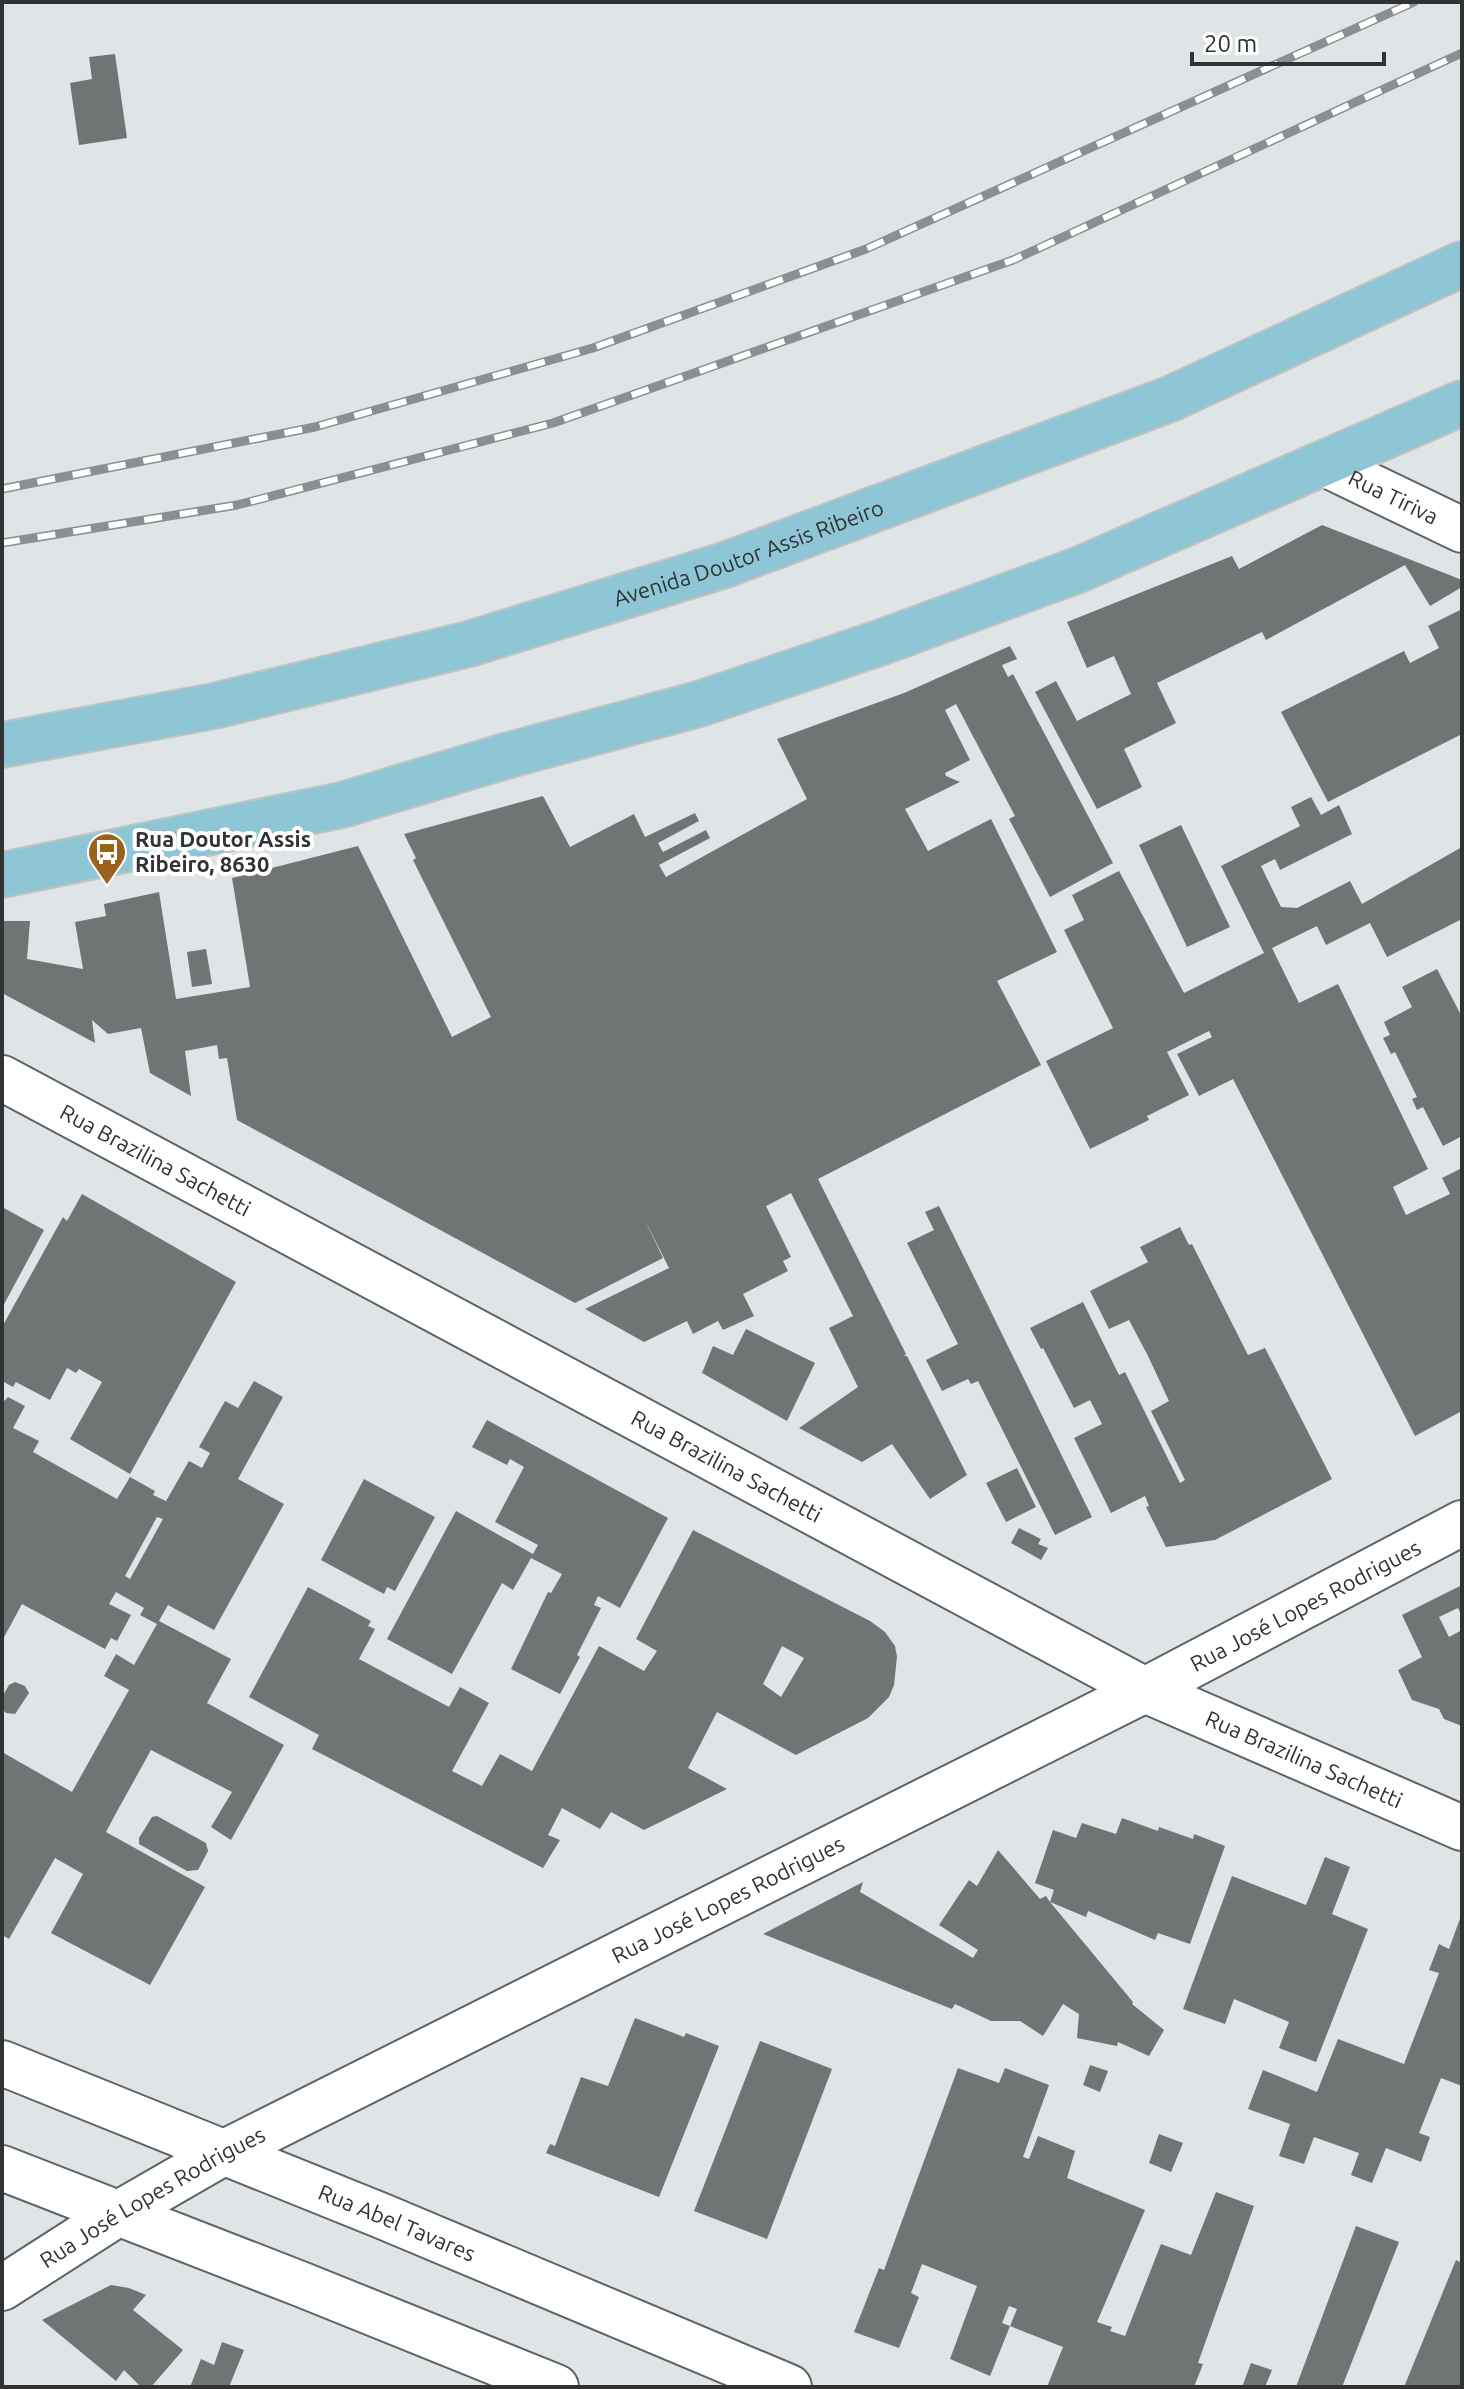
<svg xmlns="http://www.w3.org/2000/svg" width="1464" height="2389" viewBox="0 0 1464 2389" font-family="Ubuntu,sans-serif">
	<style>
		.building { fill: #6f7475; fill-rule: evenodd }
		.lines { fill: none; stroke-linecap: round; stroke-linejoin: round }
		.street-casing { stroke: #5e6365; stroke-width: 48 }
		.secondary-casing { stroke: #5e6365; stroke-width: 48 }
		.primary-casing { stroke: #c1c2c2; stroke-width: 48 }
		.street { stroke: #fff; stroke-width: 44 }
		.secondary { stroke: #fff; stroke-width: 44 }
		.primary { stroke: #8ec6d5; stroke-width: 44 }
		.rail-casing { stroke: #8b8f91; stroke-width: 9 }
		.rail { stroke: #fff; stroke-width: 6; stroke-dasharray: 18; stroke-linecap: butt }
		.labels { text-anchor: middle; stroke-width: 8; stroke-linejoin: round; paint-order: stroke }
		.street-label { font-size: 22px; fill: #303233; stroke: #fff }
		.poi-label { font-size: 22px; font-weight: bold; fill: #303233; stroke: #fff; text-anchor: start }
	</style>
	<rect width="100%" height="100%" fill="#dfe5e7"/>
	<path class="building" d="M 115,54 L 127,138 L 79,145 L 70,83 L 92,79 L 89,57 Z
		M 1322,525 L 1452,576 L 1462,580 L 1462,587 L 1430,606 L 1405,565 L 1266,640 L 1262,632 L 1157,683 L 1176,723 L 1124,749 L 1142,787 L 1097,809 L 1035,692 L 1056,681 L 1077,721 L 1131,694 L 1114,656 L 1087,668 L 1067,622 L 1232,556 L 1239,569 Z
		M 1462,609 L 1462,734 L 1328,802 L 1281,712 L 1404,651 L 1410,663 L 1439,648 L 1428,626 Z
		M 1010,646 L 1017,659 L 1002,665 L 1008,677 L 1013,674 L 1113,863 L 1050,897 L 1009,819 L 1015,816 L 956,704 L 945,710 L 970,760 L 945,773 L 946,776 L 960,782 L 905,809 L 928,851 L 991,819 L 1057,952 L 997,981 L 1041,1065 L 818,1179 L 906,1354 L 904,1356 L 907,1356 L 967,1475 L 930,1499 L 892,1444 L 862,1462 L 799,1428 L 858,1387 L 829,1328 L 853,1316 L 791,1193 L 766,1206 L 791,1257 L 783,1261 L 788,1271 L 743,1294 L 754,1316 L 723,1330 L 718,1321 L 693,1334 L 687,1321 L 644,1342 L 585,1309 L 669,1268 L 644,1218 L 663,1258 L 575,1303 L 237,1120 L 227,1058 L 219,1059 L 217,1045 L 185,1051 L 191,1096 L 150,1073 L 141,1028 L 108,1034 L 92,1020 L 95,1043 L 2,993 L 2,921 L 30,921 L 27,959 L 83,969 L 75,922 L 106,916 L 104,904 L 159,892 L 176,999 L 250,987 L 232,878 L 358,846 L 452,1037 L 491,1017 L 413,860 L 416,858 L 404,834 L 543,796 L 570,847 L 634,814 L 645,837 L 695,813 L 699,821 L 658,843 L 663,852 L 706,830 L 710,838 L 659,865 L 666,877 L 807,799 L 777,739 L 904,693 Z
		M 1311,797 L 1321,815 L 1339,805 L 1352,834 L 1280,870 L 1275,859 L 1261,866 L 1281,907 L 1297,908 L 1350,881 L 1362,904 L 1462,847 L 1462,919 L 1387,957 L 1370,923 L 1326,945 L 1317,926 L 1272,948 L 1299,1003 L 1338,984 L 1428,1169 L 1393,1187 L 1406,1215 L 1450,1194 L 1442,1178 L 1462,1168 L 1462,1411 L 1415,1436 L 1233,1079 L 1199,1096 L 1177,1054 L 1212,1037 L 1209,1031 L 1167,1052 L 1189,1095 L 1147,1116 L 1149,1120 L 1090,1149 L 1046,1061 L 1113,1028 L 1064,930 L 1084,920 L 1072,895 L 1119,871 L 1184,993 L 1264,953 L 1221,866 L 1300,826 L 1291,807 Z
		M 1181,825 L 1230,927 L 1187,947 L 1139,845 Z
		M 206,949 L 212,984 L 192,987 L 187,952 Z
		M 1437,969 L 1462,1017 L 1462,1136 L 1443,1146 L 1423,1107 L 1417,1110 L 1412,1099 L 1417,1097 L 1395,1052 L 1391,1054 L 1383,1038 L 1390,1035 L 1384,1022 L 1412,1007 L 1402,987 Z
		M 82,1194 L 236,1282 L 130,1474 L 70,1439 L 102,1382 L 79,1369 L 76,1373 L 67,1368 L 50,1400 L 16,1382 L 13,1387 L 2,1381 L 2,1327 L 63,1217 L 67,1221 Z
		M 939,1206 L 1092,1517 L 1055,1535 L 978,1381 L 971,1384 L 968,1379 L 942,1391 L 926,1360 L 958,1344 L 907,1243 L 934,1230 L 925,1212 Z
		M 2,1207 L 44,1230 L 2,1308 Z
		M 1180,1227 L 1189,1245 L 1192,1244 L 1248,1355 L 1265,1348 L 1332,1479 L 1215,1540 L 1166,1547 L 1146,1507 L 1149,1506 L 1145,1496 L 1111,1513 L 1074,1438 L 1102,1424 L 1090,1400 L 1074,1408 L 1043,1348 L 1041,1349 L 1030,1328 L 1083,1302 L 1119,1375 L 1125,1372 L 1180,1483 L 1185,1480 L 1151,1411 L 1169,1401 L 1148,1356 L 1129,1320 L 1109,1329 L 1090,1291 L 1148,1262 L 1140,1247 Z
		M 746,1329 L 815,1363 L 787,1421 L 702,1373 L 713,1346 L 733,1355 Z
		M 254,1381 L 283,1397 L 238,1479 L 284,1504 L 214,1630 L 168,1605 L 159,1621 L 231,1659 L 207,1703 L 284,1745 L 231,1840 L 211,1827 L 232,1792 L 151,1750 L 115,1815 L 106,1832 L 205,1887 L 150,1985 L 51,1933 L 83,1874 L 55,1858 L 9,1939 L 2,1935 L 2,1752 L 72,1792 L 129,1690 L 104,1676 L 116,1654 L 134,1665 L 157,1624 L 140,1615 L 144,1608 L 116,1592 L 109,1604 L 131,1615 L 117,1641 L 111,1638 L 105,1649 L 22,1604 L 2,1641 L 2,1403 L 8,1397 L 25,1406 L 13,1428 L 39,1441 L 33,1452 L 117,1499 L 130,1477 L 155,1491 L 153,1495 L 166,1501 L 189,1461 L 202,1468 L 210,1453 L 199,1447 L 225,1401 L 238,1408 ZM 157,1517 L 163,1519 L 130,1579 L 125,1576 Z
		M 487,1420 L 668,1518 L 620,1608 L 598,1596 L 594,1605 L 601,1608 L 577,1655 L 580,1657 L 560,1694 L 511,1669 L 548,1592 L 551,1593 L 562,1574 L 531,1558 L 513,1590 L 502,1583 L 452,1674 L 387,1639 L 456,1511 L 533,1554 L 538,1545 L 495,1522 L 524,1467 L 510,1459 L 507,1465 L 472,1447 Z
		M 1017,1468 L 1036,1507 L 1006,1522 L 986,1483 Z
		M 364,1479 L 435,1517 L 395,1591 L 387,1587 L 384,1594 L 321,1560 Z
		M 1019,1528 L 1041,1539 L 1038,1544 L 1048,1548 L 1041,1560 L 1011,1543 Z
		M 693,1530 L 870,1621 L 885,1632 L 895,1646 L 897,1657 L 894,1685 L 889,1697 L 868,1718 L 796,1755 L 717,1712 L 688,1768 L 727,1789 L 644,1830 L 611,1812 L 600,1829 L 562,1808 L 548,1835 L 560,1840 L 543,1868 L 312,1749 L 319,1735 L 249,1697 L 308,1587 L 371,1621 L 368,1626 L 375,1629 L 359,1659 L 449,1707 L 460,1687 L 489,1703 L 452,1771 L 482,1786 L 500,1754 L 532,1771 L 599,1646 L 644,1671 L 657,1651 L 636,1639 ZM 782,1646 L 804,1658 L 781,1697 L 763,1684 Z
		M 1462,1585 L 1462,1616 L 1458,1608 L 1439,1617 L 1449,1637 L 1462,1630 L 1462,1726 L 1444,1719 L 1439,1709 L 1412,1700 L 1398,1670 L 1422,1657 L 1402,1615 Z
		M 15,1682 L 25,1686 L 29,1693 L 15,1714 L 6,1713 L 2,1709 L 2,1697 L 9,1685 Z
		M 157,1816 L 206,1843 L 208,1851 L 198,1870 L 187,1871 L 139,1844 L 139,1838 L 152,1817 Z
		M 1122,1818 L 1158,1831 L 1159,1827 L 1193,1839 L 1194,1834 L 1225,1846 L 1190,1944 L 1158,1933 L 1155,1940 L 1088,1911 L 1086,1917 L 1050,1902 L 1133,2002 L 1132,2004 L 1164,2030 L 1149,2056 L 1118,2042 L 1117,2046 L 1077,2038 L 1079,2014 L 1063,2004 L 1043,2036 L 1020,2021 L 991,2021 L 955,2004 L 952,2009 L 763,1934 L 863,1882 L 860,1892 L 973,1958 L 978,1950 L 939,1925 L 969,1880 L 977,1886 L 998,1850 L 1040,1899 L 1046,1896 L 1050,1902 L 1054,1890 L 1035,1883 L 1053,1830 L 1076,1838 L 1082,1823 L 1116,1834 Z
		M 1325,1857 L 1350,1867 L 1332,1914 L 1368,1929 L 1316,2062 L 1279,2048 L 1289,2022 L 1234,1999 L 1225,2024 L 1183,2009 L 1232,1876 L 1306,1905 Z
		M 1462,1913 L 1462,2086 L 1441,2078 L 1419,2133 L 1430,2137 L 1421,2162 L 1386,2148 L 1372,2183 L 1351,2175 L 1359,2153 L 1314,2137 L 1304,2164 L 1279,2156 L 1290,2124 L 1248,2109 L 1263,2070 L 1317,2092 L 1338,2039 L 1404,2064 L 1439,1973 L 1429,1970 L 1439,1944 L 1449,1949 Z
		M 635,2018 L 684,2037 L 686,2033 L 719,2046 L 659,2197 L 546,2153 L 550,2144 L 555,2146 L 581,2077 L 608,2086 Z
		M 760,2041 L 832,2069 L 767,2239 L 694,2211 Z
		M 1090,2065 L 1108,2071 L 1100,2092 L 1083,2085 Z
		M 958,2068 L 999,2083 L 1005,2068 L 1049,2085 L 1023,2157 L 1029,2159 L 1038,2136 L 1075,2151 L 1067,2178 L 1145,2210 L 1097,2322 L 1112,2327 L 1110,2331 L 1125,2336 L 1161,2244 L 1191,2255 L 1216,2192 L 1254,2206 L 1198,2363 L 1203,2364 L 1194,2387 L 1047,2387 L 1063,2347 L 1010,2326 L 990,2376 L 950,2359 L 977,2286 L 922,2264 L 911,2293 L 919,2297 L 899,2348 L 854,2332 L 879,2268 L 884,2270 ZM 1009,2306 L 1017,2309 L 1010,2326 L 1002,2323 Z
		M 1159,2134 L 1183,2143 L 1171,2172 L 1149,2163 Z
		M 1356,2226 L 1399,2242 L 1342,2387 L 1296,2387 Z
		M 1456,2260 L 1462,2263 L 1462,2387 L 1404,2387 Z
		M 111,2285 L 129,2288 L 146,2295 L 133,2310 L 183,2350 L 151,2387 L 141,2387 L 124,2370 L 116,2381 L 42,2320 Z
		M 222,2342 L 244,2350 L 229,2387 L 190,2387 L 201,2359 L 214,2365 Z
		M 1251,2363 L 1272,2370 L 1265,2387 L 1242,2387 Z"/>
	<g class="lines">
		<g class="street-casing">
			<g id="street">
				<path id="s1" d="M 1325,464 L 1462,530"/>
				<path id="s2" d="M 2,1078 L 1145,1690 L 1462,1828"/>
				<path id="s3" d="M 2,2288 L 119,2213 L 225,2152 L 1145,1690 L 1462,1523"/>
			</g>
		</g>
		<g class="secondary-casing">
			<g id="secondary">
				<path id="s4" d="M 2,2063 L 382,2216 L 789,2387"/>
				<path d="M 2,2168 L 303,2285 L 556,2387"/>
			</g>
		</g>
		<g class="primary-casing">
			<g id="primary">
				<path id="s5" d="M 2,745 L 214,706 L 469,644 L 725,565 L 1170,399 L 1462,264"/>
				<path d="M 2,875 L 342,805 L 509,755 L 699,704 L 882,642 L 1078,570 L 1462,403"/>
			</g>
		</g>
		<use href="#street" class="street"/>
		<use href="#secondary" class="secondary"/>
		<use href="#primary" class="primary"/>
		<g class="rail-casing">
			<path id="rail" d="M 2,489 L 315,427 L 593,348 L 866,249 L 1414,2
				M 2,543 L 237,505 L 553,423 L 1013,260 L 1462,53"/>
		</g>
		<use href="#rail" class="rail"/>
	</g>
	<defs>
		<g id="bus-pin" transform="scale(2)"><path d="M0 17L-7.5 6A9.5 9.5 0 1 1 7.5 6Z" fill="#99631b" stroke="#fff"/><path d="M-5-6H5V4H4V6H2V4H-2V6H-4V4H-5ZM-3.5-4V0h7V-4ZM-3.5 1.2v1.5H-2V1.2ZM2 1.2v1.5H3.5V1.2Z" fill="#fff"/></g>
	</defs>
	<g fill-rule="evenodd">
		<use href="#bus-pin" x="107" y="852"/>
	</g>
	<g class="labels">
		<g class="street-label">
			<text dy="8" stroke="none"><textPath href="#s1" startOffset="76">Rua Tiriva</textPath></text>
			<text dy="8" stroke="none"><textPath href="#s5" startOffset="772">Avenida Doutor Assis Ribeiro</textPath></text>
			<text dy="8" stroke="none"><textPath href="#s2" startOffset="174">Rua Brazilina Sachetti</textPath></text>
			<text dy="8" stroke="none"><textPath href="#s2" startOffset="822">Rua Brazilina Sachetti</textPath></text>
			<text dy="8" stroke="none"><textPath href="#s3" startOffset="1472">Rua José Lopes Rodrigues</textPath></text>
			<text dy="8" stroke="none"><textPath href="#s2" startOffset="1470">Rua Brazilina Sachetti</textPath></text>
			<text dy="8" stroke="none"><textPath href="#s3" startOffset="824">Rua José Lopes Rodrigues</textPath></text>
			<text dy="8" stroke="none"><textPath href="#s3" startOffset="176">Rua José Lopes Rodrigues</textPath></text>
			<text dy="8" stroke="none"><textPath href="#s4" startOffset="426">Rua Abel Tavares</textPath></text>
		</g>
		<g class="poi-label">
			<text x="135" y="847">Rua Doutor Assis<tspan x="135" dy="25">Ribeiro, 8630</tspan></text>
		</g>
	</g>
	<rect width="1464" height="2389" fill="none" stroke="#303233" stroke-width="8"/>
	<path d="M1192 52v12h192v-12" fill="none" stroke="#303233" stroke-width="4"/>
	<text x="1204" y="52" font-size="24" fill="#303233" stroke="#ffffff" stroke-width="6" paint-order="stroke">20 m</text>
</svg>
